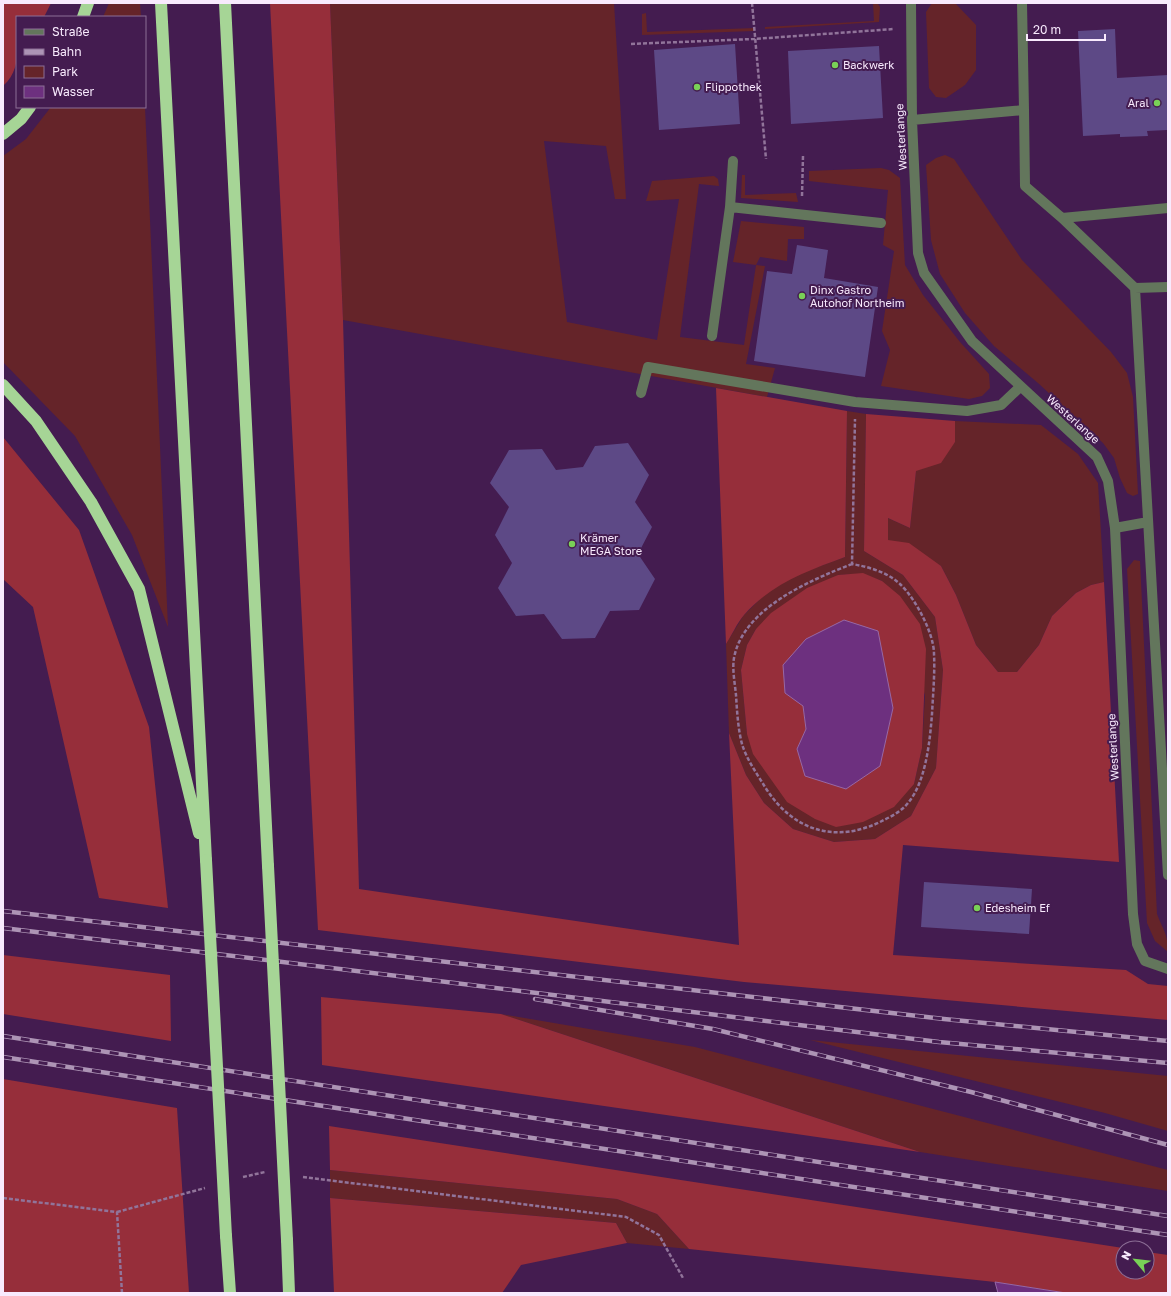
<svg xmlns="http://www.w3.org/2000/svg" width="1171" height="1296" viewBox="0 0 1171 1296" font-family="'Golos Text',sans-serif">
	<style>
		.green { fill: #652429; fill-rule: evenodd }
		.forest { fill: #962e3a; fill-rule: evenodd }
		.water { fill: #6d307f; stroke: #9768a5 }
		.building { fill: #5d4986 }
		.lines { fill: none; stroke-linecap: round; stroke-linejoin: round }
		.path { stroke: #91749a; stroke-width: 2.5; stroke-dasharray: 4 2; stroke-linecap: butt }
		.minor { stroke: #63765c; stroke-width: 10 }
		.highway { stroke: #a6d596; stroke-width: 12 }
		.rail-casing { stroke: #ad94b5; stroke-width: 4.5 }
		.rail { stroke: #441c50; stroke-width: 3; stroke-dasharray: 9; stroke-linecap: butt }
		.highway-bridge { stroke: #a6d596; stroke-width: 12 }
		.poi-dot { fill: #79d157; stroke: #441c50; stroke-width: 1.5 }
		.labels { text-anchor: middle; stroke-width: 4; stroke-linejoin: round; paint-order: stroke }
		.poi-label { font-size: 11px; fill: #f8eafd; stroke: #441c50; text-anchor: start }
		.street-label { font-size: 11px; fill: #f8eafd; stroke: #441c50 }
	</style>
	<rect width="100%" height="100%" fill="#441c50"/>
	<path class="green" d="M 109,3 L 140,3 L 141,17 L 103,17 Z
		M 330,3 L 614,3 L 626,199 L 615,199 L 606,146 L 544,141 L 567,322 L 657,340 L 679,199 L 646,201 L 652,181 L 714,176 L 718,179 L 719,186 L 699,184 L 680,337 L 744,345 L 756,265 L 733,262 L 741,221 L 804,227 L 804,239 L 788,239 L 787,261 L 760,257 L 756,265 L 765,266 L 746,364 L 775,368 L 767,397 L 343,320 Z
		M 873,3 L 878,4 L 880,7 L 879,22 L 765,29 L 765,27 L 874,21 Z
		M 932,3 L 955,3 L 976,25 L 976,70 L 965,85 L 946,98 L 936,97 L 929,88 L 926,12 Z
		M 646,13 L 647,32 L 755,28 L 754,31 L 642,35 L 642,14 Z
		M 51,107 L 145,107 L 168,627 L 132,535 L 75,436 L 3,362 L 3,156 L 26,139 Z
		M 945,155 L 954,159 L 1022,260 L 1111,352 L 1127,373 L 1133,397 L 1138,494 L 1133,496 L 1127,493 L 1120,478 L 1114,458 L 1103,443 L 1038,383 L 994,346 L 965,313 L 940,274 L 931,240 L 926,165 L 936,158 Z
		M 881,168 L 889,170 L 900,178 L 905,265 L 923,295 L 960,342 L 989,374 L 990,388 L 982,396 L 969,399 L 881,386 L 890,350 L 882,331 L 894,251 L 883,245 L 888,190 L 809,181 L 809,171 Z
		M 742,175 L 745,175 L 745,195 L 796,193 L 798,202 L 741,198 Z
		M 847,411 L 866,414 L 864,551 L 903,575 L 935,617 L 943,670 L 936,768 L 911,816 L 875,839 L 834,842 L 793,829 L 764,803 L 746,775 L 729,733 L 726,644 L 743,616 L 769,590 L 798,574 L 845,557 ZM 863,574 L 882,581 L 925,695 L 922,748 L 914,784 L 747,734 L 741,670 L 747,645 L 756,629 L 838,575 Z
		M 955,421 L 1041,425 L 1078,454 L 1098,483 L 1104,582 L 1091,585 L 1076,593 L 1052,616 L 1039,645 L 1017,672 L 998,672 L 976,645 L 956,595 L 941,566 L 888,541 L 888,518 L 910,528 L 916,470 L 955,442 Z
		M 1134,560 L 1140,561 L 1157,914 C 1163,930 1168,934 1168,952 L 1155,941 L 1147,923 L 1127,569 Z
		M 501,1014 L 695,1047 L 1168,1170 L 1168,1191 L 920,1152 Z
		M 810,1040 L 1168,1076 L 1168,1131 L 1105,1113 Z
		M 330,1170 L 617,1199 L 657,1214 L 689,1249 L 627,1243 L 616,1223 L 330,1198 Z"/>
	<path class="forest" d="M 3,3 L 51,3 L 44,17 L 17,17 C 17,40 23,69 3,86 Z
		M 270,3 L 330,3 L 343,320 L 359,889 L 739,945 L 729,733 L 746,775 L 764,803 L 793,829 L 834,842 L 875,839 L 911,816 L 936,768 L 943,670 L 935,617 L 903,575 L 864,551 L 866,414 L 955,421 L 955,442 L 941,463 L 916,471 L 910,528 L 888,518 L 888,540 L 909,543 L 941,566 L 956,595 L 976,645 L 998,672 L 1017,672 L 1039,645 L 1052,616 L 1076,593 L 1091,585 L 1104,582 L 1119,862 L 903,845 L 893,955 L 1126,970 L 1148,984 L 1168,986 L 1168,1020 L 744,982 L 318,930 Z
		M 716,388 L 847,411 L 845,557 C 807,571 771,584 744,615 C 737,623 732,635 726,644 Z
		M 3,437 L 79,530 L 149,727 L 168,908 L 99,898 L 33,607 L 3,579 Z
		M 863,573 L 882,581 L 900,596 L 920,624 L 926,649 L 922,748 L 914,784 L 894,807 L 863,822 L 836,827 L 815,819 L 787,802 L 753,754 L 747,734 L 741,670 L 747,645 L 756,629 L 771,613 L 807,588 L 838,575 ZM 803,706 L 846,789 L 797,749 L 806,729 Z
		M 3,955 L 170,975 L 171,1041 L 3,1014 Z
		M 321,997 L 501,1014 L 920,1152 L 322,1065 Z
		M 3,1079 L 177,1108 L 189,1293 L 3,1293 Z
		M 329,1126 L 1123,1248 L 1123,1272 L 1147,1272 L 1147,1252 L 1168,1255 L 1168,1293 L 1066,1293 L 995,1282 L 689,1249 L 657,1214 L 617,1199 L 330,1170 Z
		M 330,1198 L 616,1223 L 627,1243 L 521,1265 L 502,1293 L 334,1293 Z"/>
	<path class="water" d="M 844,620 L 878,631 L 893,708 L 880,766 L 846,789 L 805,776 L 797,749 L 806,729 L 803,706 L 785,693 L 783,665 L 806,639 Z
		M 995,1282 L 1066,1293 L 998,1293 Z"/>
	<path class="building" d="M 1115,29 L 1117,78 L 1168,75 L 1168,133 L 1167,130 L 1147,131 L 1148,136 L 1120,137 L 1120,134 L 1083,136 L 1078,31 Z
		M 735,44 L 740,124 L 659,130 L 654,50 Z
		M 879,46 L 883,118 L 791,124 L 788,51 Z
		M 797,245 L 828,250 L 824,278 L 878,287 L 865,377 L 754,361 L 767,271 L 792,274 Z
		M 628,443 L 649,475 L 635,502 L 652,527 L 638,554 L 655,579 L 639,610 L 610,611 L 595,638 L 562,639 L 544,614 L 516,616 L 498,588 L 512,563 L 495,535 L 509,507 L 490,483 L 509,450 L 542,449 L 556,470 L 583,467 L 595,446 Z
		M 924,882 L 1032,889 L 1029,934 L 921,927 Z"/>
	<g class="lines">
		<path class="path" d="M 752,3 L 766,159
			M 631,44 L 754,39 L 894,29
			M 802,196 L 803,156
			M 852,564 C 811,580 743,608 734,658 C 732,669 735,684 736,695 C 737,711 738,729 742,744 C 746,758 757,774 765,787 C 792,830 834,844 880,822 C 890,817 901,812 908,803 C 926,782 930,740 932,714 C 933,694 935,673 934,654 C 934,633 915,598 900,584 C 887,572 869,567 852,564 L 855,419
			M 243,1177 L 265,1172
			M 303,1177 L 626,1217 L 659,1235 L 683,1278
			M 3,1198 L 117,1212 L 122,1293
			M 117,1212 L 205,1188"/>
		<path class="minor" d="M 911,3 L 912,120 L 918,253 L 924,273 L 972,341 L 1097,457 L 1108,481 L 1115,528 L 1133,914 L 1137,944 L 1145,961 L 1168,969
			M 1024,110 L 1025,186 L 1062,218 L 1135,288 L 1168,287
			M 912,120 L 1024,110 L 1022,3
			M 730,207 L 881,223
			M 1062,218 L 1168,208
			M 1135,288 L 1168,875
			M 712,336 L 730,207 L 733,161
			M 641,393 L 648,367 L 855,402 L 967,411 L 1001,405 L 1020,387
			M 1115,528 L 1148,522"/>
		<path class="highway" d="M 161,3 L 206,860
			M 225,3 L 268,866
			M 83,17 L 88,3
			M 3,134 L 21,119 L 30,107
			M 3,385 L 36,421 L 91,502 L 139,589 L 199,833
			M 226,1236 L 230,1293
			M 287,1240 L 289,1293"/>
		<g class="rail-casing">
			<path id="rail" d="M 3,911 L 944,1019 L 1168,1041
				M 3,928 L 939,1042 L 1168,1063
				M 535,999 L 713,1029 L 971,1092 L 1168,1145
				M 3,1036 L 1168,1216
				M 3,1057 L 1168,1235"/>
		</g>
		<use href="#rail" class="rail"/>
		<path class="highway-bridge" d="M 206,860 L 226,1236
			M 268,866 L 287,1240"/>
	</g>
	<g class="poi-dot">
		<circle cx="835" cy="65" r="4"/>
		<circle cx="697" cy="87" r="4"/>
		<circle cx="1157" cy="103" r="4"/>
		<circle cx="802" cy="296" r="4"/>
		<circle cx="572" cy="544" r="4"/>
		<circle cx="977" cy="908" r="4"/>
	</g>
	<g class="labels">
		<g class="poi-label">
			<text x="843" y="69">Backwerk</text>
			<text x="705" y="91">Flippothek</text>
			<text x="1149" y="107" text-anchor="end">Aral</text>
			<text x="810" y="294">Dinx Gastro<tspan x="810" dy="13">Autohof Northeim</tspan></text>
			<text x="580" y="542">Krämer<tspan x="580" dy="13">MEGA Store</tspan></text>
			<text x="985" y="912">Edesheim Ef</text>
		</g>
		<g class="street-label">
			<text transform="translate(901 137) rotate(-93)" y="4">Westerlange</text>
			<text transform="translate(1073 419) rotate(42)" y="4">Westerlange</text>
			<text transform="translate(1113 747) rotate(-93)" y="4">Westerlange</text>
		</g>
	</g>
	<rect width="1171" height="1296" fill="none" stroke="#f8eafd" stroke-width="8"/>
	<rect x="16" y="16" width="130" height="92" fill="#441c50" stroke="#8c6e95"/>
	<rect x="24" y="29" width="20" height="6" fill="#63765c" stroke="#8c6e95"/>
	<text x="52" y="36" font-size="12" fill="#f8eafd">Straße</text>
	<rect x="24" y="49" width="20" height="6" fill="#ad94b5" stroke="#8c6e95"/>
	<text x="52" y="56" font-size="12" fill="#f8eafd">Bahn</text>
	<rect x="24" y="66" width="20" height="12" fill="#652429" stroke="#8c6e95"/>
	<text x="52" y="76" font-size="12" fill="#f8eafd">Park</text>
	<rect x="24" y="86" width="20" height="12" fill="#6d307f" stroke="#8c6e95"/>
	<text x="52" y="96" font-size="12" fill="#f8eafd">Wasser</text>
	<g transform="translate(1135 1260) rotate(298)"><circle r="19" fill="#441c50" stroke="#8c6e95"/>
	<path d="M0-3L7 15L0 10L-7 15Z" fill="#79d157"/>
	<text y="-6" font-size="11" font-weight="bold" text-anchor="middle" fill="#f8eafd">N</text>
	</g>
	<path d="M1027 34v6h78v-6" fill="none" stroke="#f8eafd" stroke-width="2"/>
	<text x="1033" y="34" font-size="12" fill="#f8eafd" stroke="#441c50" stroke-width="3" paint-order="stroke">20 m</text>
</svg>
